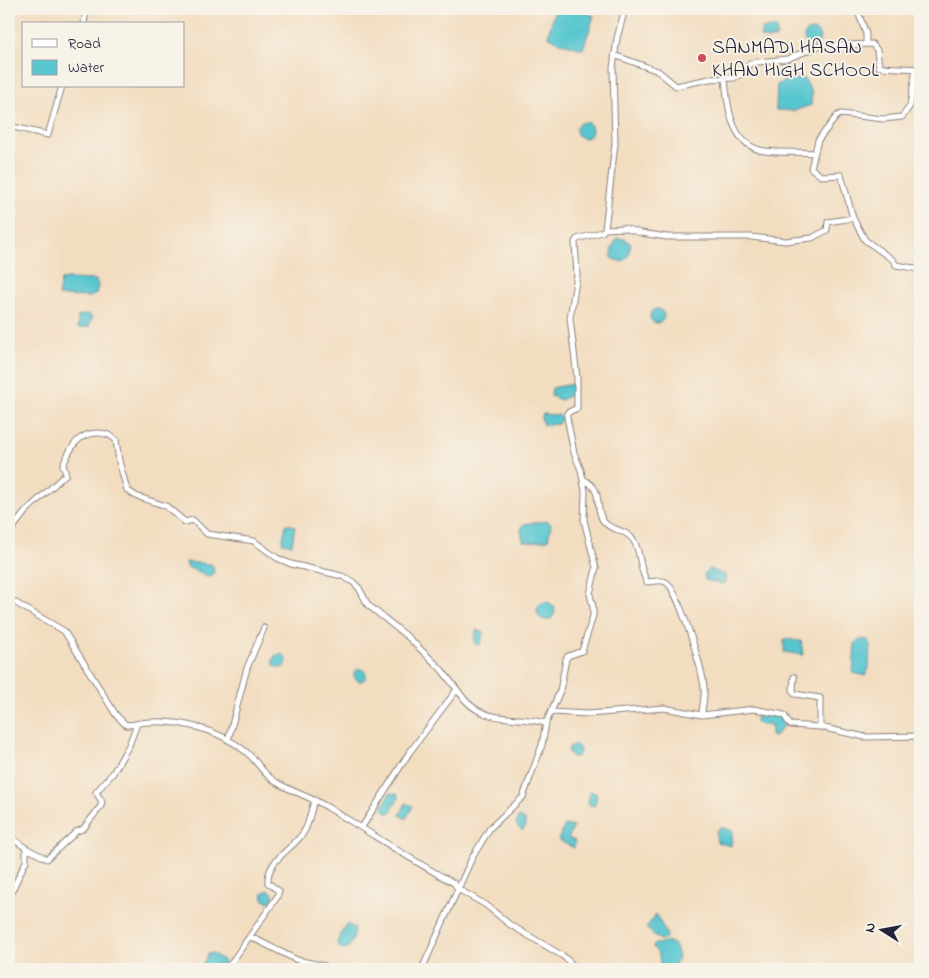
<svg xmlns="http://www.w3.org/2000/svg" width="929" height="978" viewBox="0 0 929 978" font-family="'Indie Flower',sans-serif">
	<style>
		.water { fill: #59c6d0; stroke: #3e7486 }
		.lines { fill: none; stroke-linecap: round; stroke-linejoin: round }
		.minor-casing { stroke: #8a807e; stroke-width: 7 }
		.minor { stroke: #fff; stroke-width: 5 }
		.poi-dot { fill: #d1495b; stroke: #f7f3e8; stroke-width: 2 }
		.labels { text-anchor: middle; stroke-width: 4; stroke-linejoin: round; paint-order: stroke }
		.poi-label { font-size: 20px; fill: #22223b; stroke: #f7f3e8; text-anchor: start }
	</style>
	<rect width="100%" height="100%" fill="#f7f3e8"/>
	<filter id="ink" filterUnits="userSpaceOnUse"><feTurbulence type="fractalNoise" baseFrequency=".02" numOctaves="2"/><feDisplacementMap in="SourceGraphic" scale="10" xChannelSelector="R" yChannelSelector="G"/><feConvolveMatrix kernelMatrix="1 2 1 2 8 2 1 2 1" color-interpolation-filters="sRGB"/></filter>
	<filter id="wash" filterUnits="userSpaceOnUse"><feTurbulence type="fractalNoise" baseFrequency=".0096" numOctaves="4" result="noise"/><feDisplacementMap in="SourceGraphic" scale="20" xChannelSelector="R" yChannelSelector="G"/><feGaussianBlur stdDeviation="1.12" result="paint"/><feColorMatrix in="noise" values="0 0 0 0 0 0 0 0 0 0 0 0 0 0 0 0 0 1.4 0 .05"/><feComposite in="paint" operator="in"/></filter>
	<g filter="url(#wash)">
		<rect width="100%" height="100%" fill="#f2ddc0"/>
		<path class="water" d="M 555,9 L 579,9 L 594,16 L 583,49 L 559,42 L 548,36 Z
			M 774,28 L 777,30 L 776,38 L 767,39 L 760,37 L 762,29 Z
			M804 38a8 8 0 1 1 16 0a8 8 0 1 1-16 0Z
			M 804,78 L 812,93 L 811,105 L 794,111 L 776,110 L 777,85 L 784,81 Z
			M576 130a8 8 0 1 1 16 0a8 8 0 1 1-16 0Z
			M 617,238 L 625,239 L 631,244 L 628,257 L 623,262 L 612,259 L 612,248 Z
			M 68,279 L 96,280 L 98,285 L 96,294 L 90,297 L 58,296 L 61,280 Z
			M650 316a7 7 0 1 1 14 0a7 7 0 1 1-14 0Z
			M 89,314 L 92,317 L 89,327 L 78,328 L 78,316 Z
			M 573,384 L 574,393 L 561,400 L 551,396 L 552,388 Z
			M 543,414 L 559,415 L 562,418 L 558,424 L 543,425 L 541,418 Z
			M 548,521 L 551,524 L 548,540 L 532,542 L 523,541 L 521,529 L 524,524 Z
			M 286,524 L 295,526 L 292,545 L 282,543 Z
			M 186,562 L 211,564 L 214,567 L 213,574 L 207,577 L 202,573 L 187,567 Z
			M 710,569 L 725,575 L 725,581 L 723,584 L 705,580 L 704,574 Z
			M537 611a9 9 0 1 1 18 0a9 9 0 1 1-18 0Z
			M 476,630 L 484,632 L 480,645 L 474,643 Z
			M 784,639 L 801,641 L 803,655 L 784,652 Z
			M 860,639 L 868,640 L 870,643 L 869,667 L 866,676 L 853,673 L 855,643 Z
			M273 661a7 7 0 1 1 14 0a7 7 0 1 1-14 0Z
			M354 675a6 6 0 1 1 12 0a6 6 0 1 1-12 0Z
			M 759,714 L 777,716 L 784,720 L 784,725 L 775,737 L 771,736 L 771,725 L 761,725 L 755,722 Z
			M568 751a6 6 0 1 1 12 0a6 6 0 1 1-12 0Z
			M 590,791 L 597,794 L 595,805 L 592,806 L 588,804 Z
			M 390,793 L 397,794 L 399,798 L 390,813 L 387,813 L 382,808 Z
			M 406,803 L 413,806 L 406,819 L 400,815 Z
			M 518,817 L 525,820 L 525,828 L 522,831 L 516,825 Z
			M 565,825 L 574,827 L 568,838 L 575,841 L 574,848 L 558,840 Z
			M 720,827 L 733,831 L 731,846 L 717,842 L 716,832 Z
			M262.5 896a5.5 5.5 0 1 1 11 0a5.5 5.5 0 1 1-11 0Z
			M 656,914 L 667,935 L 665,939 L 660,940 L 646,928 Z
			M 346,924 L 355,928 C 355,935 352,946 345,950 L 339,947 L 337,942 Z
			M 666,941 C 681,945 680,958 673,969 L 661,969 L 659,955 L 653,947 L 654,944 L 664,943 Z
			M 212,953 L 223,960 L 224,969 L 200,969 L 208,954 Z"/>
	</g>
	<g filter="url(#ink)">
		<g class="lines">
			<g class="minor-casing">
				<path id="minor" d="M 857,9 L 866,34 L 866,43
					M 84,24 L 86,9
					M 614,55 L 658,71 L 676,86 L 709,79 L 734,78 L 745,72 L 750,63 L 787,59 L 819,46 L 872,44 L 877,50 L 879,67 L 920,69
					M 725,78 C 727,103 730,142 760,150 C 774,154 798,151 814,153
					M 9,126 L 48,135 L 62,86
					M 853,218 L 841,175 L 821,176 L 811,168 L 818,140 L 837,116 L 841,114 L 883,119 L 902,117 L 910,106 L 916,68
					M 605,229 L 624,228 L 641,233 L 667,237 L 751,237 L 785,241 L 812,238 L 827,230 L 828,222 L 853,218 L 865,240 L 893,260 L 896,265 L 920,269
					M 583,479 C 604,491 594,501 602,519 C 608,531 626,528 634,541 C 641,553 639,569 647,582 C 654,582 660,579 666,582 C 678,589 704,673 704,689 C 705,698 702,706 702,715
					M 9,533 L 26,511 L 66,474 L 63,465 C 71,448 77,433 98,433 C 105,433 111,435 116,440 L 119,461 L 127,490 L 136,496 L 166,506 L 185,522 L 193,520 L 207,534 L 254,541 L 277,558 L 291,564 L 342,576 L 353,582 L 359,588 L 368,605 L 409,638 L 441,669 L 459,692
					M 9,599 L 64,631 L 116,715 L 126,725 C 134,725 141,722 149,722 C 180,720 220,730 245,751 C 258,761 262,774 276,782 C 292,792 311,797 327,807 C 370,832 410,860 454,883 L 458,889 L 486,905 L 509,924 L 563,956 L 577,969
					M 794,677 L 793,691 L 795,694 L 820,698 L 820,727
					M 551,712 L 588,714 L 664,708 L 702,715 L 754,709 L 784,715 L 790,725 L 820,727 L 865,737 L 920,736
					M 546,723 L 560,691 L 566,659 L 568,656 L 582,651 L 593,616 L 593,607 L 590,594 L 596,568 L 584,520 L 585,491 L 581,470 L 574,453 L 567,417 L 567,413 L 577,408 L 577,378 L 570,318 L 577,275 L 575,242 L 577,239 L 602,232 L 605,229 L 615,144 L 613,68 L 617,38 L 625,9
					M 228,740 L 247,668 L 264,628
					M 362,827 L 409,753 L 455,692 L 459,692 C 481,726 512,714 546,723 L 542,745 L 523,797 L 490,828 L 472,858 L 422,969
					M 9,832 L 16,841 L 26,848 L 26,861 L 9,897
					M 26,848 L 47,859 L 77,831 L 83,829 L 101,806 L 102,802 L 96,792 L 113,773 L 129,745 L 137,724
					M 251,937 L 297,960 L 325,966 L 329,969
					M 227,969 L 277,897 L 279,891 L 268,883 C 266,859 295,849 305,830 C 310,821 310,810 315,800"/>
			</g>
			<use href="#minor" class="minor"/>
		</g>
	</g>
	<circle class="poi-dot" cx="702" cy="58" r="5"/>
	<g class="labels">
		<g class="poi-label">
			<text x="712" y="53">SANMADI HASAN<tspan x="712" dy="23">KHAN HIGH SCHOOL</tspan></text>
		</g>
	</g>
	<rect width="929" height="978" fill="none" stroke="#f7f3e8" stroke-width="30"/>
	<rect x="22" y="22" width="162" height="65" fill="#f7f3e8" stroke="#a29fa3"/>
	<rect x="32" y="39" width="25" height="8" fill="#ffffff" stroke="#a29fa3"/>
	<text x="68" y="48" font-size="15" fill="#22223b">Road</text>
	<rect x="32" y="60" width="25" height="15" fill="#59c6d0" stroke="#a29fa3"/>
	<text x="68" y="72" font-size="15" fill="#22223b">Water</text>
	<g transform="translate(882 930) rotate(281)" stroke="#f7f3e8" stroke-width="4" paint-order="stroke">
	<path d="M0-4L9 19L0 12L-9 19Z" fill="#22223b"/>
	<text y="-8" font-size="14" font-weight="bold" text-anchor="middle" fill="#22223b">N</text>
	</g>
</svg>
